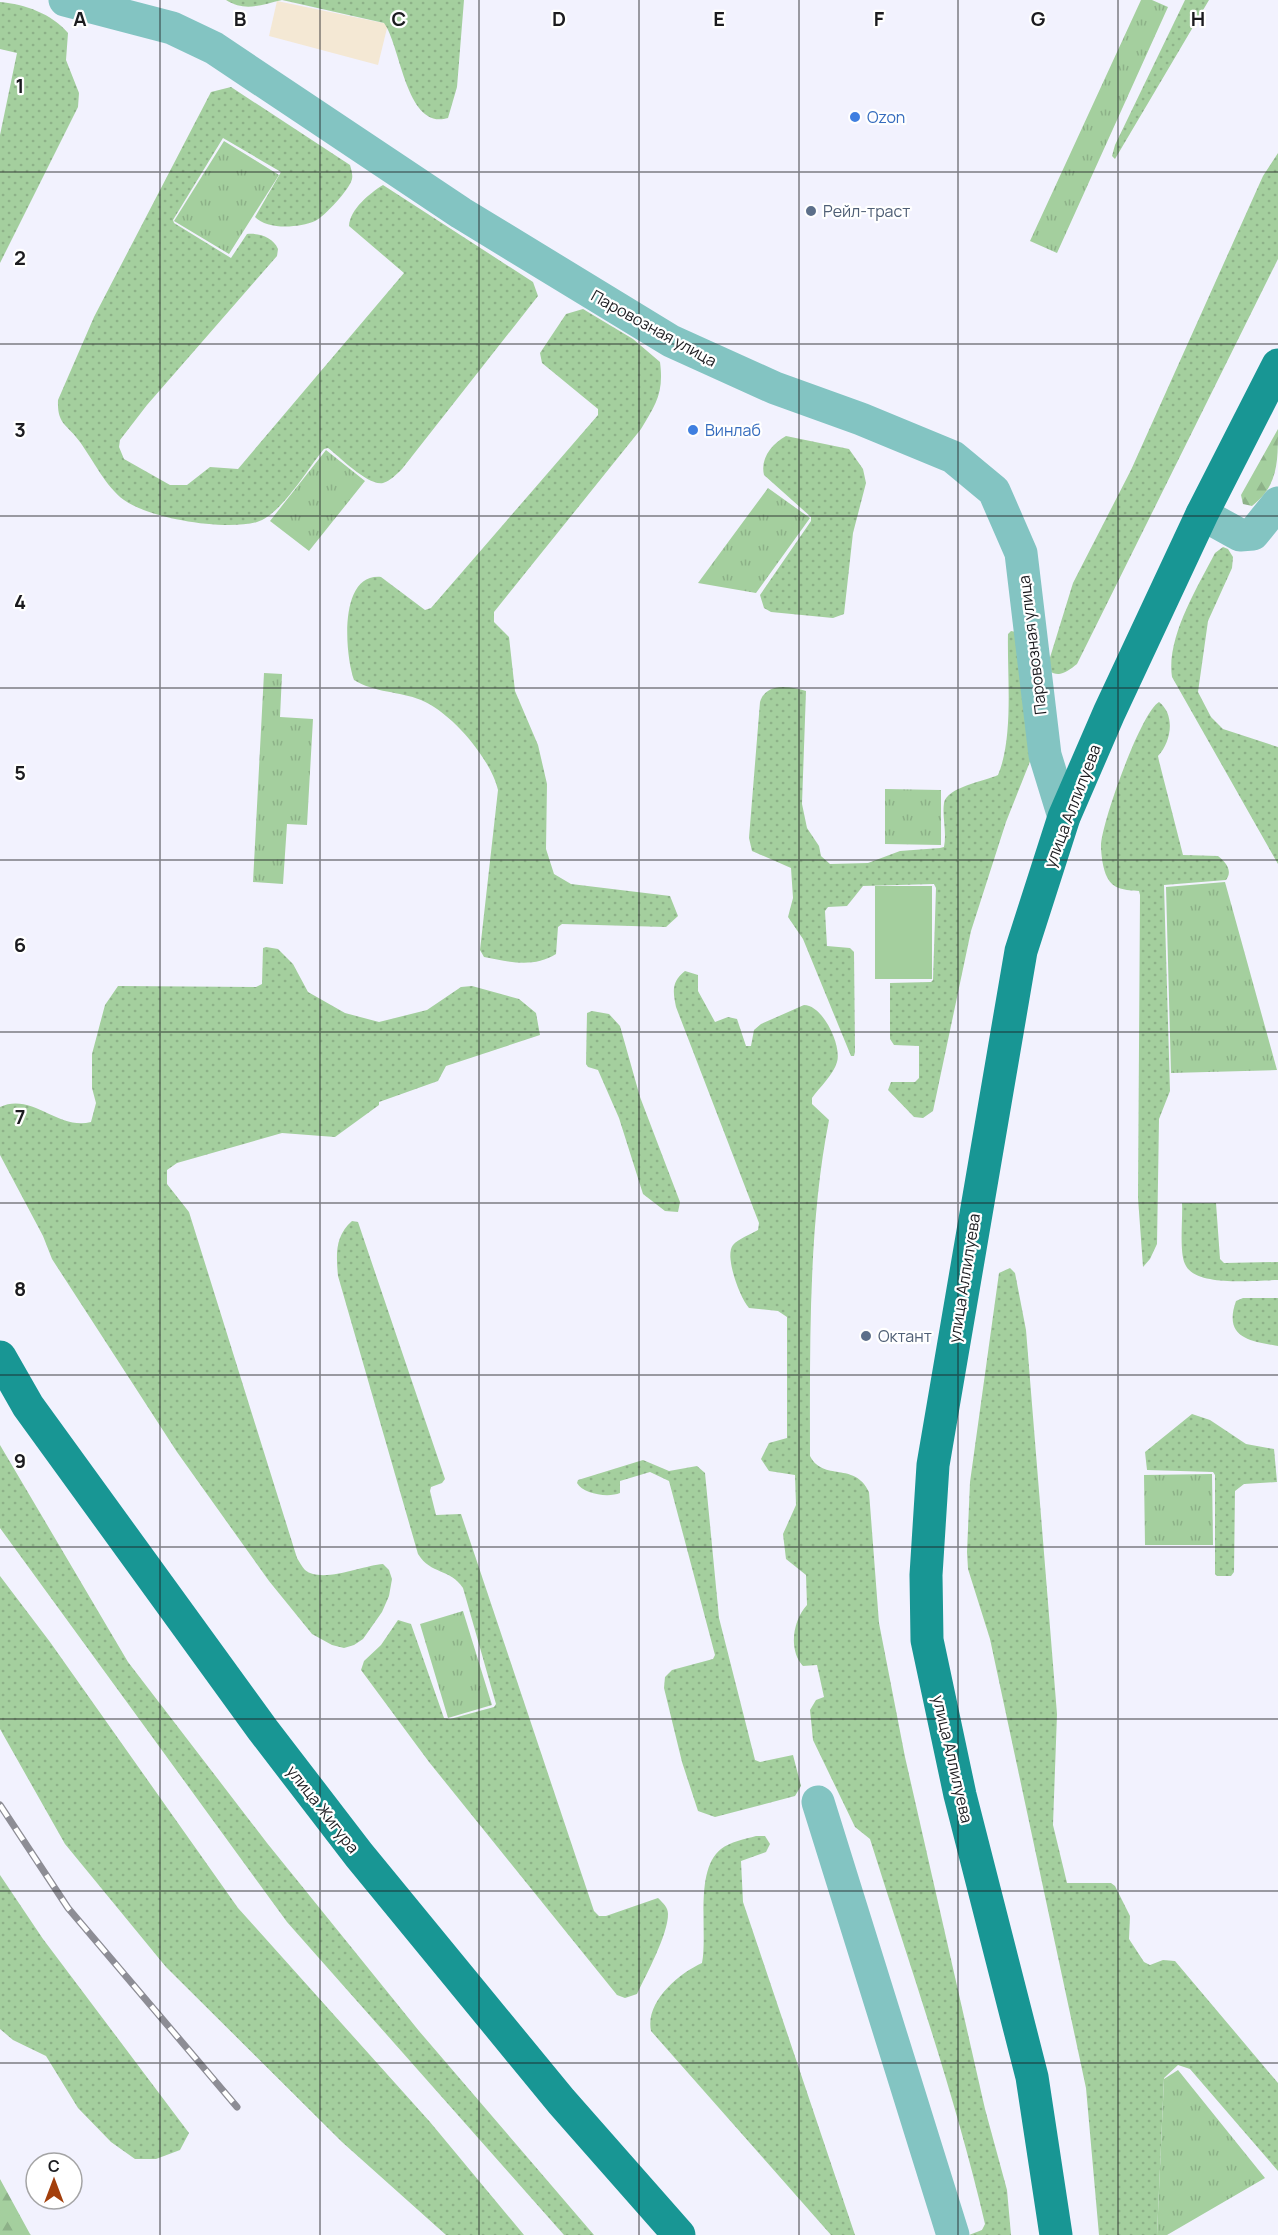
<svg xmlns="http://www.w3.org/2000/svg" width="1278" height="2235" viewBox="0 0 1278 2235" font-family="Manrope,sans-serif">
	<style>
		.industrial { fill: #f4e8d4 }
		.grass { fill: url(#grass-dots) }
		.forest { fill: url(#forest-firs) }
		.park { fill: url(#park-tufts) }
		.pitch { fill: #a4cf9e }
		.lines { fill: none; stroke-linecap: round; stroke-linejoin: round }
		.minor { stroke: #83c4c2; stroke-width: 33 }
		.major { stroke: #189694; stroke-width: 33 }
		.rail-casing { stroke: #8d8d95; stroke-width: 7 }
		.rail { stroke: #fff; stroke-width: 4.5; stroke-dasharray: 14; stroke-linecap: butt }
		.grid { fill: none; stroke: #1b1b1f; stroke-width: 1.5; stroke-opacity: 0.55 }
		.shop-dot { fill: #3f7fe0; stroke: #fff; stroke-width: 2 }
		.service-dot { fill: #5c6f8a; stroke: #fff; stroke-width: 2 }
		.labels { text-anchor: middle; stroke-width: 4.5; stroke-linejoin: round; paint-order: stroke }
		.shop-label { font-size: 16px; fill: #366cbe; stroke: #fff; text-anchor: start }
		.service-label { font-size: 16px; fill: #4e5e75; stroke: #fff; text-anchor: start }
		.street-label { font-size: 16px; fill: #1b1b1f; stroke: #fff }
		.grid-label { font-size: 20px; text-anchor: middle; font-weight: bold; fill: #1b1b1f; stroke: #fff; stroke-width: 4.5; stroke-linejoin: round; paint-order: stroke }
	</style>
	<defs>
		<pattern id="grass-dots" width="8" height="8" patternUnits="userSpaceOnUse" patternTransform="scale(1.5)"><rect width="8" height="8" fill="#a4cf9e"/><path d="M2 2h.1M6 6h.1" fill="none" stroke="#8db188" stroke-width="1.8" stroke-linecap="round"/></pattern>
		<pattern id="forest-firs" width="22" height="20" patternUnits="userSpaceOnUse" patternTransform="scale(1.5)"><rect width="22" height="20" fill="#a4cf9e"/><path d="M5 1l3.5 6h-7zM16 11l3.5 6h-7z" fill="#8db188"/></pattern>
		<pattern id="park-tufts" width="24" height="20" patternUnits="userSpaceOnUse" patternTransform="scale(1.5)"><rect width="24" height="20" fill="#a4cf9e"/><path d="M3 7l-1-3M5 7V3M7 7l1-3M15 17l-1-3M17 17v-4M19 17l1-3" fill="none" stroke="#8db188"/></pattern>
	</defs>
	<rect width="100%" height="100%" fill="#f2f2fe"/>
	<path class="industrial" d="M 277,1 L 388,24 L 378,65 L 269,36 Z"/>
	<path class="grass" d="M 226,0 L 282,0 C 261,5 245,12 226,0 Z
		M 282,0 L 464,0 L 457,87 L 448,118 C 406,131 401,46 384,23 Z
		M 1185,0 L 1209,0 L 1115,159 L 1112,156 L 1115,145 Z
		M 0,2 C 25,4 52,14 68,33 L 66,60 L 79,93 L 78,107 L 0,263 L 0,135 L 17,53 L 0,49 Z
		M 231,87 L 350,165 C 351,169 353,174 352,179 C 350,189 324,217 315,221 C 299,228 267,230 255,217 L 281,172 L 223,138 L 173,220 L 174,223 L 231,258 L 247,234 C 259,233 273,237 278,249 L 277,256 L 147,405 L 120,440 L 119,447 L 124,459 L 170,485 L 187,485 L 210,467 L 238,469 L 404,273 L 349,226 C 350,209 370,193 383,185 L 533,282 L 538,296 L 402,469 C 397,474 390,481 383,483 C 368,486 340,457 328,448 L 324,449 C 308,468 281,515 257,522 C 225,531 151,519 124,500 C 106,487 93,460 80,442 C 67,424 57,425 58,400 L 94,317 L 211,92 Z
		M 1278,153 L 1278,259 L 1077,664 C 1068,671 1060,678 1049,671 L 1048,664 L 1073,583 L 1131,470 L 1263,176 Z
		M 583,309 L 633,339 L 660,362 C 664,393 656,404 641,429 L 494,612 L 494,622 L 509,637 L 515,691 L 538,745 L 547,784 L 546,849 L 554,874 L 571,884 L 670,896 L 678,916 L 666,927 L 562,924 L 558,927 L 556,954 C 534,968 509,962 484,957 L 480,950 L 498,790 C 491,759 451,712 421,700 C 399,691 375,693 354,680 C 345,655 338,573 381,577 L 425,610 L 431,608 L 598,415 L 598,409 L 542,363 L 540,353 L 566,314 Z
		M 786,436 L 849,449 L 863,469 L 866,483 L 853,533 L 844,614 L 833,618 L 771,612 L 764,608 L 760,595 L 811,521 L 811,517 L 764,475 C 760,458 772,444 786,436 Z
		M 1223,547 L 1228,549 L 1233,557 L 1232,568 L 1208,621 L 1198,692 L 1211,717 L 1223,729 L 1278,747 L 1278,864 L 1172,677 C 1166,638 1197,588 1215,553 Z
		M 1011,631 L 1016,632 L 1033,754 L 1006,822 L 971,931 L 933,1111 L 923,1118 L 914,1117 L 888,1090 L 891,1082 L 915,1082 L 919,1078 L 919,1046 L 894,1045 L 890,1039 L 890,983 L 931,982 L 933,980 L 936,888 L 934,884 L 863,886 L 847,906 L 828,907 L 825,911 L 827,946 L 850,948 L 854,952 L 855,1052 L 854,1056 L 851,1056 L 803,939 L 788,917 L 793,898 L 791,868 L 752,851 L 749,838 L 760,702 C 766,682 790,686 806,691 L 802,804 L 807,828 L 819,846 L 821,856 L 830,864 L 868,863 L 900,851 L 940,848 L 944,847 C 947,832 942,817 944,803 C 947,787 985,781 998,775 C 1014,737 1007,675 1008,634 Z
		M 1159,702 C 1176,715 1171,742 1158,756 L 1159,761 L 1183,855 L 1218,856 C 1226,862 1233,871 1226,880 L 1164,885 L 1170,1091 L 1159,1119 L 1157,1244 L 1150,1259 L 1143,1267 L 1138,1198 L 1140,895 L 1139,891 C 1126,890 1113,890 1107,877 C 1103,870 1101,854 1101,846 C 1101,824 1141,712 1159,702 Z
		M 266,947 L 278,949 L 293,964 L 308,992 L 345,1013 L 379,1022 L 427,1010 L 461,987 L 472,986 L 519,999 L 536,1013 L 540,1035 L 446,1066 L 438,1081 L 379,1102 L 379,1105 L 335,1137 L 282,1133 L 177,1163 L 167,1170 L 167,1184 L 189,1212 L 297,1558 C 299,1561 302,1567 305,1570 C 322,1584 364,1565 383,1564 L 389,1570 L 392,1579 L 389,1596 L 382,1612 L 363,1639 L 354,1645 L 344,1648 L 332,1645 L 312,1634 L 269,1581 L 177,1452 L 52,1259 L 43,1236 L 0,1155 L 0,1107 C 32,1092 59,1131 91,1122 L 96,1103 L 92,1088 L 92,1054 L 105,1005 L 118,986 L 256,987 L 262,984 L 263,948 Z
		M 685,971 L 698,975 L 698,991 L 715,1022 L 728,1017 L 737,1019 L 746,1046 L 751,1046 L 754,1030 L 761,1024 L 804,1005 C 823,1005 842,1046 837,1062 C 834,1074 819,1088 812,1098 L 812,1104 L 829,1120 C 808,1226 810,1348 810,1456 C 823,1482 855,1461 869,1492 L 879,1623 L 905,1757 L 985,2109 L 1007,2190 L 1011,2235 L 969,2235 L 982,2230 L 985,2224 C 955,2094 910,1967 870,1839 L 855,1827 L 813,1740 L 810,1710 L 816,1700 L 824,1697 L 817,1665 L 803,1666 C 788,1650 793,1620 807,1605 L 806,1575 L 786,1559 L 783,1534 L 796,1505 L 795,1475 L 769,1471 L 761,1459 L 769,1443 L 787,1438 L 787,1317 L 778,1311 L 749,1308 C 740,1298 724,1256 733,1245 C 738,1239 751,1234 758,1230 L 759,1223 L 676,1007 C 673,992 671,982 685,971 Z
		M 592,1011 L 609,1014 L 620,1026 L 640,1097 L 680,1202 L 678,1212 L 665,1211 L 643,1194 L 619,1118 L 598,1070 L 588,1067 L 586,1064 L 587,1013 Z
		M 1182,1203 L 1216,1203 L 1220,1259 L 1224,1263 L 1278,1262 L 1278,1280 C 1256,1280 1195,1288 1185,1264 C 1179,1252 1183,1218 1182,1203 Z
		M 352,1221 L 358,1222 L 445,1479 L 442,1483 L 431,1487 L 430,1491 L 436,1515 L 461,1514 L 594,1911 L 599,1916 L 606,1916 L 658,1898 C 663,1903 668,1907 668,1914 C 668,1935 646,1975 637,1994 L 625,1998 L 617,1995 L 429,1762 L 361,1670 L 364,1661 L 381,1645 L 398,1620 L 411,1624 L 444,1718 L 450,1719 L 494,1707 L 496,1704 L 463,1588 C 450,1568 431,1575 418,1554 L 338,1276 C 336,1254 335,1236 352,1221 Z
		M 1010,1268 L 1015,1273 L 1026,1330 L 1057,1714 L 1053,1825 L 1067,1883 L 1111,1883 L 1115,1886 L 1130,1916 L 1129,1939 L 1144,1962 L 1150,1965 L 1163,1960 L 1175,1961 L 1278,2083 L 1278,2171 L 1190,2069 L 1178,2065 L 1164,2078 L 1157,2235 L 1099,2235 L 1086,2088 L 990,1639 L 968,1569 L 967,1552 L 970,1482 L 999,1273 Z
		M 1243,1298 L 1278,1298 L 1278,1346 C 1250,1341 1223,1338 1236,1301 Z
		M 1192,1414 L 1210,1420 L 1246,1444 L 1274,1449 L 1277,1482 L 1244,1484 L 1235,1491 L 1234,1572 L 1231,1576 L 1217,1576 L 1215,1574 L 1215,1475 L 1213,1472 L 1147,1470 L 1145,1452 Z
		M 0,1445 L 128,1662 L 267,1843 L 419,2031 L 594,2235 L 564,2235 L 287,1922 L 0,1528 Z
		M 643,1460 L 669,1471 L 697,1466 L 705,1473 L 719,1618 L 755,1760 L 760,1762 L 793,1755 L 801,1786 L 795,1796 L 715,1817 L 698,1811 L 682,1762 L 664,1688 L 665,1677 L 672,1670 L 713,1659 L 715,1655 L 669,1481 L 650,1472 L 620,1481 L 620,1493 C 608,1498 583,1494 577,1483 L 578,1480 Z
		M 0,1576 L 50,1642 L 238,1908 L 430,2122 L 524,2235 L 446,2235 L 342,2142 L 166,1967 L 65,1844 L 0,1729 Z
		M 756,1836 L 765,1836 L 770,1844 L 766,1852 L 741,1861 L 743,1902 L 855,2235 L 831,2235 L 651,2031 C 645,2002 678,1974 702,1963 C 708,1933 694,1870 721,1849 C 730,1842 745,1839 756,1836 Z
		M 0,1875 L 43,1939 L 189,2133 L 180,2150 L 156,2159 L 135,2159 L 111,2142 L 78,2108 L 46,2056 L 13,2040 L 0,2029 Z"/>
	<path class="forest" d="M 1278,429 C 1278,462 1278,486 1252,506 L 1243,504 L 1241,495 Z
		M 0,2179 L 30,2234 L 31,2235 L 0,2235 Z"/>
	<path class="park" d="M 1141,0 L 1152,0 L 1168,7 L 1057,253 L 1030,241 Z
		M 224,141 L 279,175 L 229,254 L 174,221 Z
		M 326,450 L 365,481 L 309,551 L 270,521 Z
		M 768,488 L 810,518 L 756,593 L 698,583 Z
		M 264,673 L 282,674 L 280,717 L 313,719 L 307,825 L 287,824 L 283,884 L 253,882 Z
		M 885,789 L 941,790 L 941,845 L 885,844 Z
		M 1225,882 L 1277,1070 L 1171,1073 L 1166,887 Z
		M 1212,1474 L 1213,1545 L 1145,1545 L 1144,1475 Z
		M 463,1611 L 492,1705 L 448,1718 L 420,1624 Z
		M 1178,2070 L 1265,2178 L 1167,2235 L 1157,2235 L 1164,2079 Z"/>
	<path class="pitch" d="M 875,886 L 932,886 L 932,979 L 875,979 Z"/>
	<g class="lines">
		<path class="minor" d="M 65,0 L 172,28 L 214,48 L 461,213 L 671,341 L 775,388 L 861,419 L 953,457 L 994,491 L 1021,553 L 1045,755 L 1064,817
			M 1202,514 L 1240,535 L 1253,534 L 1278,503
			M 818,1802 L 953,2235"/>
		<path class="major" d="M 0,1357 L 28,1406 L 263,1730 L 359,1855 L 561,2101 L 679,2235
			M 1056,2235 L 1032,2077 L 960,1795 L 927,1640 L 926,1575 L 933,1465 L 1021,951 L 1064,817 L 1109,713 L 1202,514 L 1278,365"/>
		<g class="rail-casing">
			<path id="rail" d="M 0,1805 L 68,1908 L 237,2107"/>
		</g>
		<use href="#rail" class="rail"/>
	</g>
	<path class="grid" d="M 160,0 L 160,2235M 320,0 L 320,2235M 479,0 L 479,2235M 639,0 L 639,2235M 799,0 L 799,2235M 958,0 L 958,2235M 1118,0 L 1118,2235M 0,172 L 1278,172M 0,344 L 1278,344M 0,516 L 1278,516M 0,688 L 1278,688M 0,860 L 1278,860M 0,1032 L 1278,1032M 0,1203 L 1278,1203M 0,1375 L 1278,1375M 0,1547 L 1278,1547M 0,1719 L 1278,1719M 0,1891 L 1278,1891M 0,2063 L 1278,2063"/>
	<g class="shop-dot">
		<circle cx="855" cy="117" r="6"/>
		<circle cx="693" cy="430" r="6"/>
	</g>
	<g class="service-dot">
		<circle cx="811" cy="211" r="6"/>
		<circle cx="866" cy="1336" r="6"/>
	</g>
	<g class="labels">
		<g class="shop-label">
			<text x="867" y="123">Ozon</text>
			<text x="705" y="436">Винлаб</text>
		</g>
		<g class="service-label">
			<text x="823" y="217">Рейл-траст</text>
			<text x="878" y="1342">Октант</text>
		</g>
		<g class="street-label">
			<text transform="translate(654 328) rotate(29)" y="6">Паровозная улица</text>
			<text transform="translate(1032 645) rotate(-97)" y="6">Паровозная улица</text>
			<text transform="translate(1072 806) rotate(-69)" y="6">улица Аллилуева</text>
			<text transform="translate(964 1278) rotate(-81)" y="6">улица Аллилуева</text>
			<text transform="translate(953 1759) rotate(77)" y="6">улица Аллилуева</text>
			<text transform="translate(323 1809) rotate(52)" y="6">улица Жигура</text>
		</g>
	</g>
	<g class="grid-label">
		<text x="80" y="26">A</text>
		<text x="240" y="26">B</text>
		<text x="399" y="26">C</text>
		<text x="559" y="26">D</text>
		<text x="719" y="26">E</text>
		<text x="879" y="26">F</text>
		<text x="1038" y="26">G</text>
		<text x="1198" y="26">H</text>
		<text x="20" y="93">1</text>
		<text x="20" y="265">2</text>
		<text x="20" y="437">3</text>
		<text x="20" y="609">4</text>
		<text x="20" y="780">5</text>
		<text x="20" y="952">6</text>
		<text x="20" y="1124">7</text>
		<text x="20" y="1296">8</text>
		<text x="20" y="1468">9</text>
	</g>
	<g transform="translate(54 2181)"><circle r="28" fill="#ffffff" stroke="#a4a4a5" stroke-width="1.5"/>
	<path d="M0-4.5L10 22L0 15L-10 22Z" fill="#a33f0c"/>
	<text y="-9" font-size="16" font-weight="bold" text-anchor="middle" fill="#1b1b1f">С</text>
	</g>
</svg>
